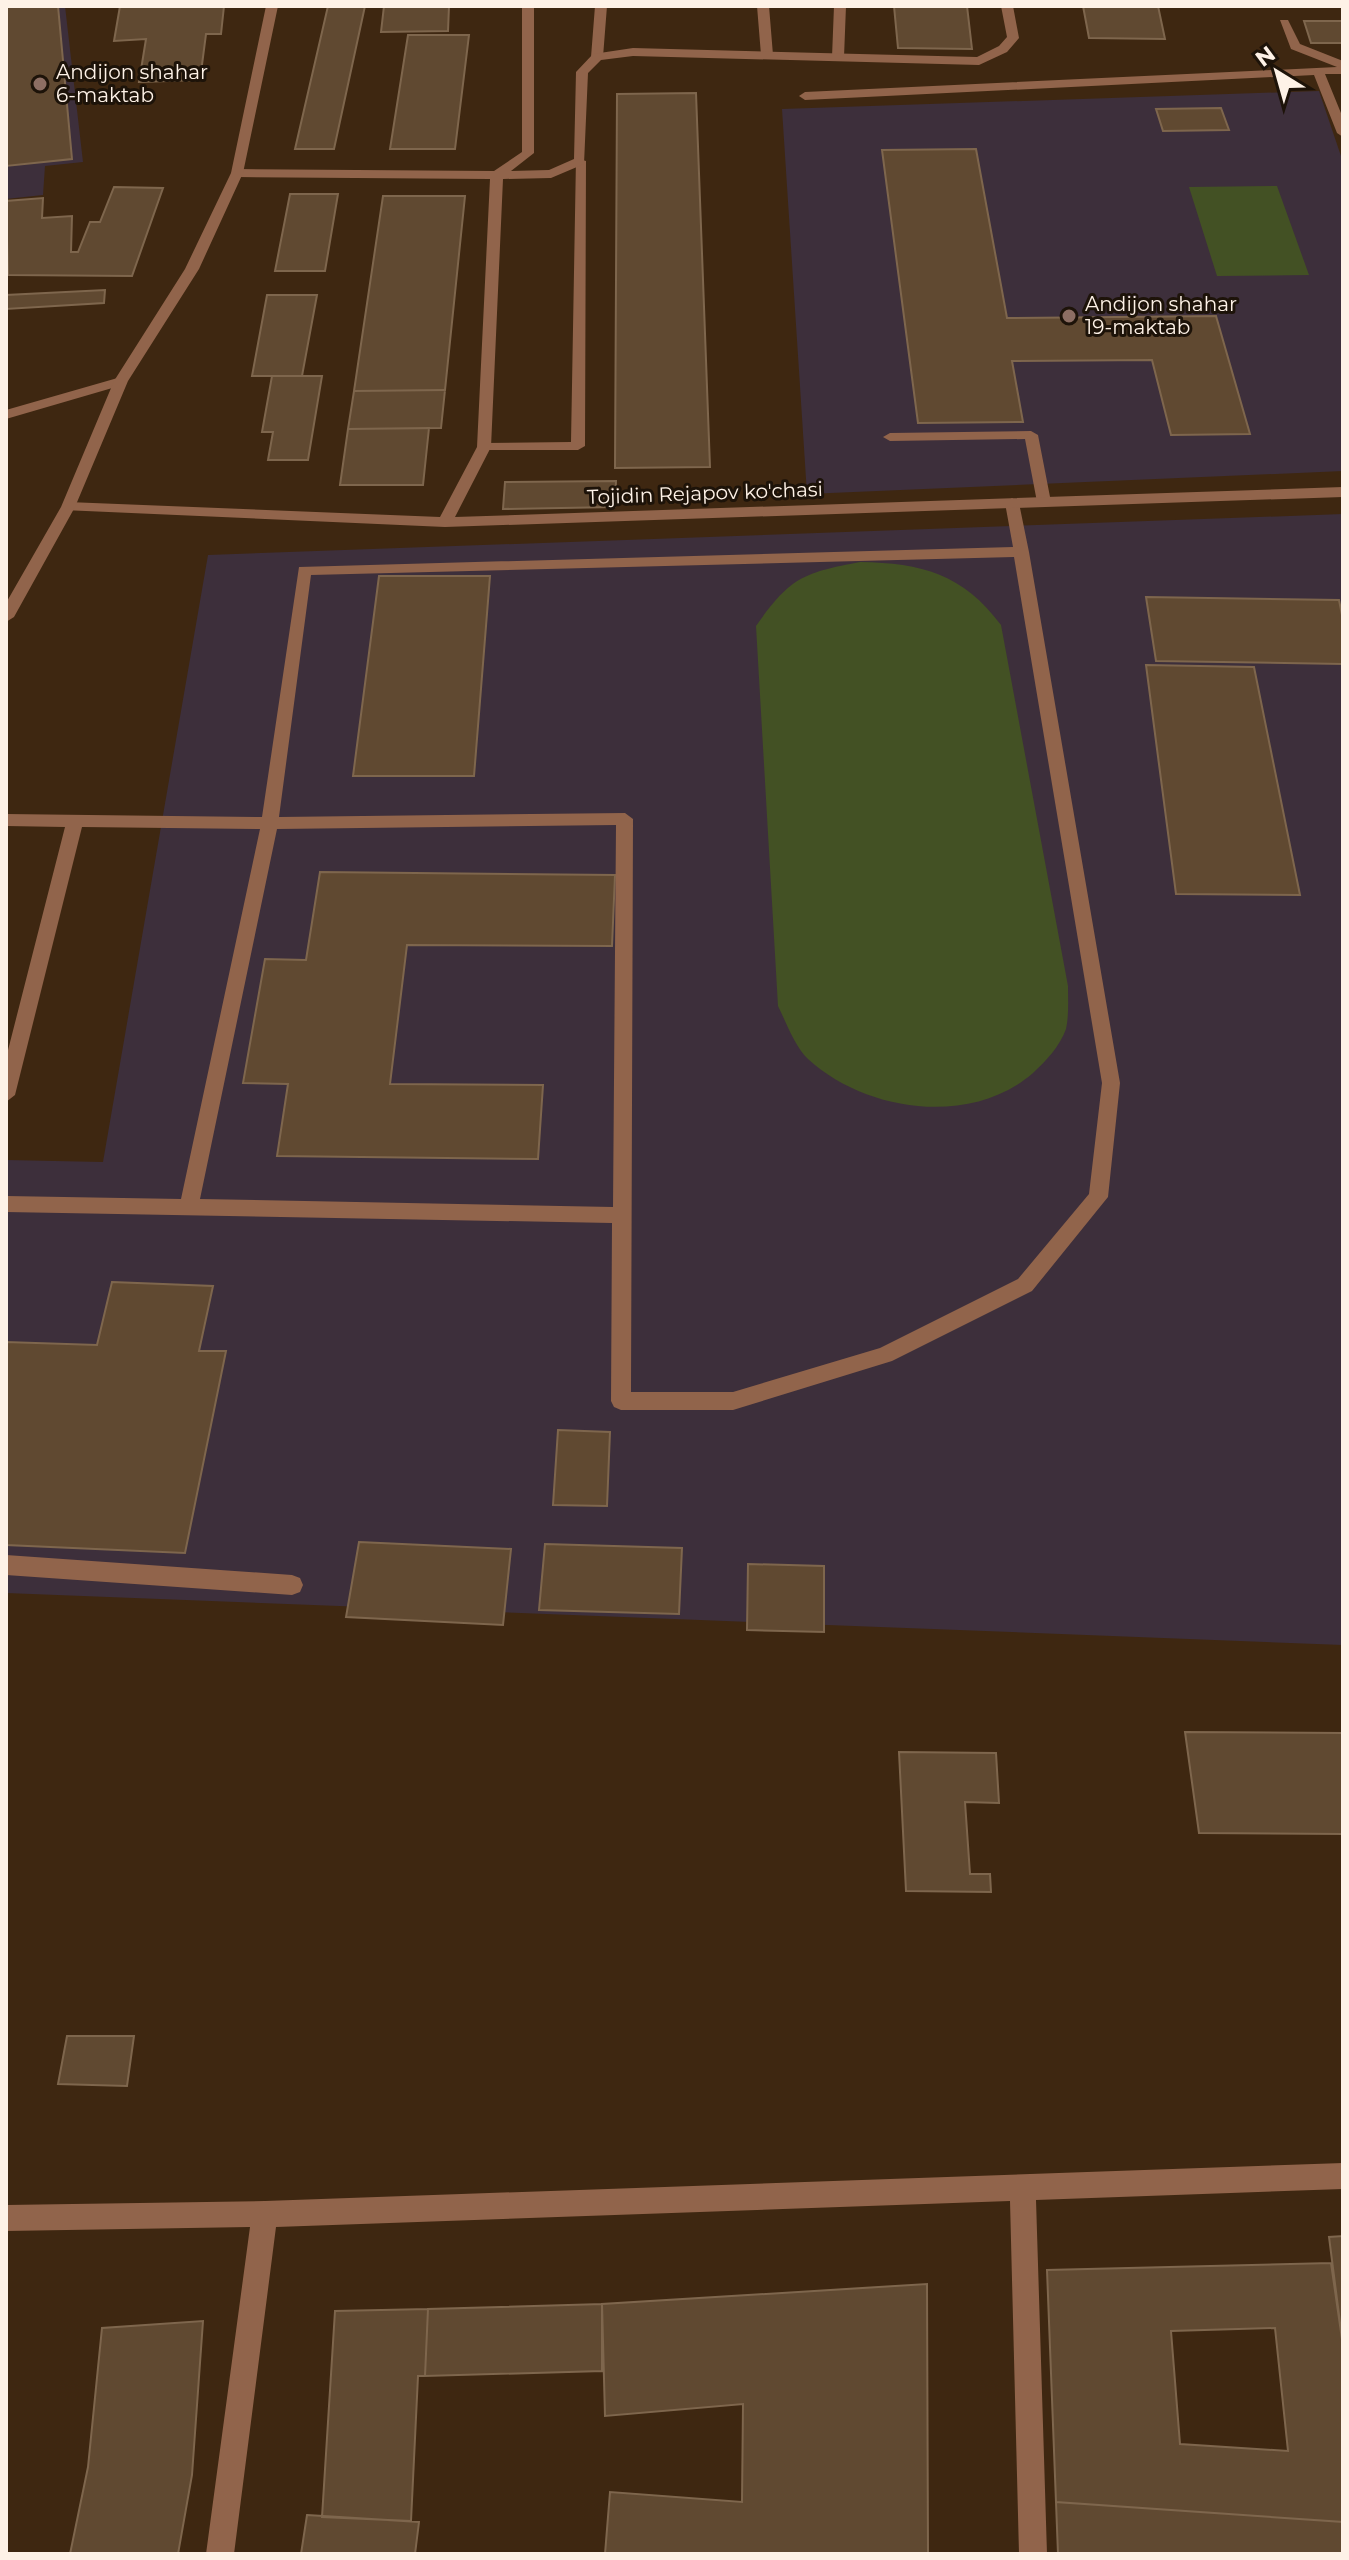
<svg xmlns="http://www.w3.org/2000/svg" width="1349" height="2560" viewBox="0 0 1349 2560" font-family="Montserrat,sans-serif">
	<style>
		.education { fill: #3d2f3b }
		.green { fill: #435124 }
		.building { fill: #604931; stroke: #7e664d; stroke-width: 2; fill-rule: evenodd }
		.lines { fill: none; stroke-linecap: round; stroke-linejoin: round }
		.service { fill: #91644b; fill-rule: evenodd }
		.minor { fill: #91644b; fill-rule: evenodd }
		.tertiary { fill: #91644b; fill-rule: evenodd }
		.education-dot { fill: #8d6e63; stroke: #1d1309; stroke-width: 3 }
		.labels { text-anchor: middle; stroke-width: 6; stroke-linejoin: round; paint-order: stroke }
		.far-poi-label { font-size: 20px; fill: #fef2e7; stroke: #1d1309; text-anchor: start }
		.far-street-label { font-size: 20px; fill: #fef2e7; stroke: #1d1309 }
	</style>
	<rect width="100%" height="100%" fill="#3e2711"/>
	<path class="education" d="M 6,6 L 65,6 L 83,162 L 45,166 L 43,195 L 6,199 Z
		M 1319,91 L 1343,162 L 1343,471 L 807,494 L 782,109 Z
		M 1343,514 L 1343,1645 L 6,1593 L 6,1160 L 103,1162 L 208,555 Z"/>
	<path class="green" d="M 1277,186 L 1309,275 L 1217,276 L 1189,187 Z
		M 860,562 C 922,563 963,574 1001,625 L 1068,986 C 1068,999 1069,1016 1066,1029 C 1060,1046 1046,1061 1033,1073 C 971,1127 866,1112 808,1059 C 795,1047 786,1022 778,1006 L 756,626 C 790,578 802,573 860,562 Z"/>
	<path class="building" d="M 6,6 L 58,6 L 72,159 L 6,166 Z
		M 120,6 L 224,6 L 221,34 L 206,34 L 200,80 L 139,82 L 146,39 L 114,41 Z
		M 328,6 L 365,6 L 334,149 L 295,149 Z
		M 384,6 L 449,6 L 448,31 L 381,32 Z
		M 894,6 L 967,6 L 972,49 L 898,48 Z
		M 1083,6 L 1158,6 L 1165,39 L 1089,38 Z
		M 1304,21 L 1343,21 L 1343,43 L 1311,43 Z
		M 408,35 L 469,35 L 455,149 L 390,149 Z
		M 696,93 L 710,467 L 615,468 L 617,94 Z
		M 1221,108 L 1229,130 L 1163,131 L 1156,109 Z
		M 976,149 L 1007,318 L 1216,316 L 1250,434 L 1171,435 L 1152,360 L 1012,361 L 1023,422 L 918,423 L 882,150 Z
		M 114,187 L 163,188 L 132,276 L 8,275 L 6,201 L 43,198 L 42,218 L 72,216 L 71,252 L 78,252 L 90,222 L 100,222 Z
		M 290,194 L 338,194 L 325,271 L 275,271 Z
		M 383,196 L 465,196 L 445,390 L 354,391 Z
		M 105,290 L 104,303 L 6,309 L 6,295 Z
		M 267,295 L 317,295 L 302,376 L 252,376 Z
		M 272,376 L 322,376 L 308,460 L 268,460 L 273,432 L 262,432 Z
		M 445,390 L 441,428 L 348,429 L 354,391 Z
		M 429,428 L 423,485 L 340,485 L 348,429 Z
		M 616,481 L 615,507 L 503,509 L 505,482 Z
		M 379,576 L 490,576 L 474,776 L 353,776 Z
		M 1146,597 L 1339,600 L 1343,620 L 1343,664 L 1156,661 Z
		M 1146,665 L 1254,667 L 1300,895 L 1176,894 Z
		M 320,872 L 615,875 L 612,946 L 407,945 L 390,1084 L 543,1085 L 538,1159 L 277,1156 L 288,1084 L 243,1083 L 265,959 L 306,960 Z
		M 112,1282 L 213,1286 L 199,1351 L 226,1351 L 185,1553 L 6,1545 L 6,1342 L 97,1345 Z
		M 558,1430 L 610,1432 L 607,1506 L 553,1505 Z
		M 359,1542 L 511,1549 L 503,1625 L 346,1617 Z
		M 545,1544 L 682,1548 L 679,1614 L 539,1610 Z
		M 748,1564 L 824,1566 L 824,1632 L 747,1630 Z
		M 1185,1732 L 1343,1733 L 1343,1834 L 1199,1833 Z
		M 899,1752 L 996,1753 L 999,1803 L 965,1802 L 970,1874 L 990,1874 L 991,1892 L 906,1891 Z
		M 67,2036 L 134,2036 L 127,2086 L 58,2084 Z
		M 1343,2236 L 1343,2346 L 1329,2237 Z
		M 1331,2263 L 1343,2346 L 1343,2522 L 1056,2502 L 1047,2270 ZM 1275,2328 L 1288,2451 L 1180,2444 L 1171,2331 Z
		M 927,2284 L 928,2554 L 605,2554 L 610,2492 L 742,2502 L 743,2404 L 605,2416 L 602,2304 Z
		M 602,2304 L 602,2371 L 425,2376 L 428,2309 Z
		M 428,2309 L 425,2376 L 418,2376 L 411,2521 L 322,2517 L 335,2311 Z
		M 203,2321 L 192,2475 L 178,2554 L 70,2554 L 88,2467 L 102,2328 Z
		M 1056,2502 L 1343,2522 L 1343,2554 L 1058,2554 Z
		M 307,2515 L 419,2522 L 415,2554 L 301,2554 Z"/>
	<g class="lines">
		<path class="service" d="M 595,6 L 607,6 L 603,57 L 597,61 L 591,57 Z
			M 757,6 L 769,6 L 773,55 L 767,59 L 761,55 Z
			M 834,6 L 846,6 L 844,57 L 838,61 L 832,57 Z
			M 1280,20 L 1288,20 L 1300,44 L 1343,61 L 1343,74 L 1325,74 L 1343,118 L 1343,137 L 1337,133 L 1314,75 L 805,100 L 799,96 L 805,92 L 1337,67 L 1291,49 Z
			M 576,158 L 586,161 L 585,446 L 578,450 L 479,450 L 479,444 L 484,443 L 571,442 Z
			M 1031,431 L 1038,435 L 1051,502 L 1044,507 L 1037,502 L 1025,439 L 890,441 L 883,437 L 890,433 Z
			M 1012,498 L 1019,503 L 1029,552 L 1120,1083 L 1108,1197 L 1032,1291 L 892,1361 L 733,1410 L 621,1410 L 614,1407 L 611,1401 L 612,1223 L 6,1212 L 6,1196 L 181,1199 L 260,829 L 82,827 L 15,1095 L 6,1102 L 6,1058 L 65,827 L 6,826 L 6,814 L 262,817 L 299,567 L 1013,547 L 1005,503 ZM 1014,557 L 1102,1083 L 1089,1194 L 1018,1279 L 880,1348 L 733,1392 L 631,1392 L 633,819 L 625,813 L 279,817 L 311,575 ZM 616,825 L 613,1207 L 200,1199 L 277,829 Z
			M 6,1555 L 292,1575 L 300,1578 L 303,1585 L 300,1592 L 292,1595 L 6,1575 Z"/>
		<path class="minor" d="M 522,6 L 534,6 L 534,153 L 511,171 L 549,170 L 574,159 L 576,72 L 593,54 L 633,48 L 977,57 L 999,46 L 1007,37 L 1001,6 L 1013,6 L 1019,38 L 1007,52 L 979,65 L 633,56 L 601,60 L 588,73 L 584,164 L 551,178 L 503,179 L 491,447 L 455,517 L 1343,487 L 1343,497 L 445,527 L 63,510 L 63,504 L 68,502 L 440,517 L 477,447 L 490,179 L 237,177 L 231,173 L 237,169 L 494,171 L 522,152 Z
			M 121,377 L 126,378 L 126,384 L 6,419 L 6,410 Z
			M 1343,2163 L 1343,2189 L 1036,2200 L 1047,2554 L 1019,2554 L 1010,2201 L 276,2227 L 234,2554 L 206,2554 L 250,2227 L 6,2231 L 6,2205 L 265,2201 Z"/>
		<path class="tertiary" d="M 266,6 L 278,6 L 243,173 L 199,269 L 128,381 L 75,507 L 14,617 L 6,622 L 6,603 L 61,507 L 114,381 L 185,269 L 231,173 Z"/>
	</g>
	<g class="education-dot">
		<circle cx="40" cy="84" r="8"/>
		<circle cx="1069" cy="316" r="8"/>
	</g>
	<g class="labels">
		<g class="far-poi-label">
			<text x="56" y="79">Andijon shahar<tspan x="56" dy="23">6-maktab</tspan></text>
			<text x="1085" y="311">Andijon shahar<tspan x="1085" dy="23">19-maktab</tspan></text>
		</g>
		<g class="far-street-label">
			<text transform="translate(705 493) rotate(-2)" y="7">Tojidin Rejapov ko'chasi</text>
		</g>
	</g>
	<rect width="1349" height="2560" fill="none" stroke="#fef2e7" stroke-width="16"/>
	<g transform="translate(1277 72) rotate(323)" stroke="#1d1309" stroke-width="6" paint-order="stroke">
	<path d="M0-6L14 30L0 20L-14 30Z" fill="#fef2e7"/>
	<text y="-12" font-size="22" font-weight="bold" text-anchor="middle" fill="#fef2e7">N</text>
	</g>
</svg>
